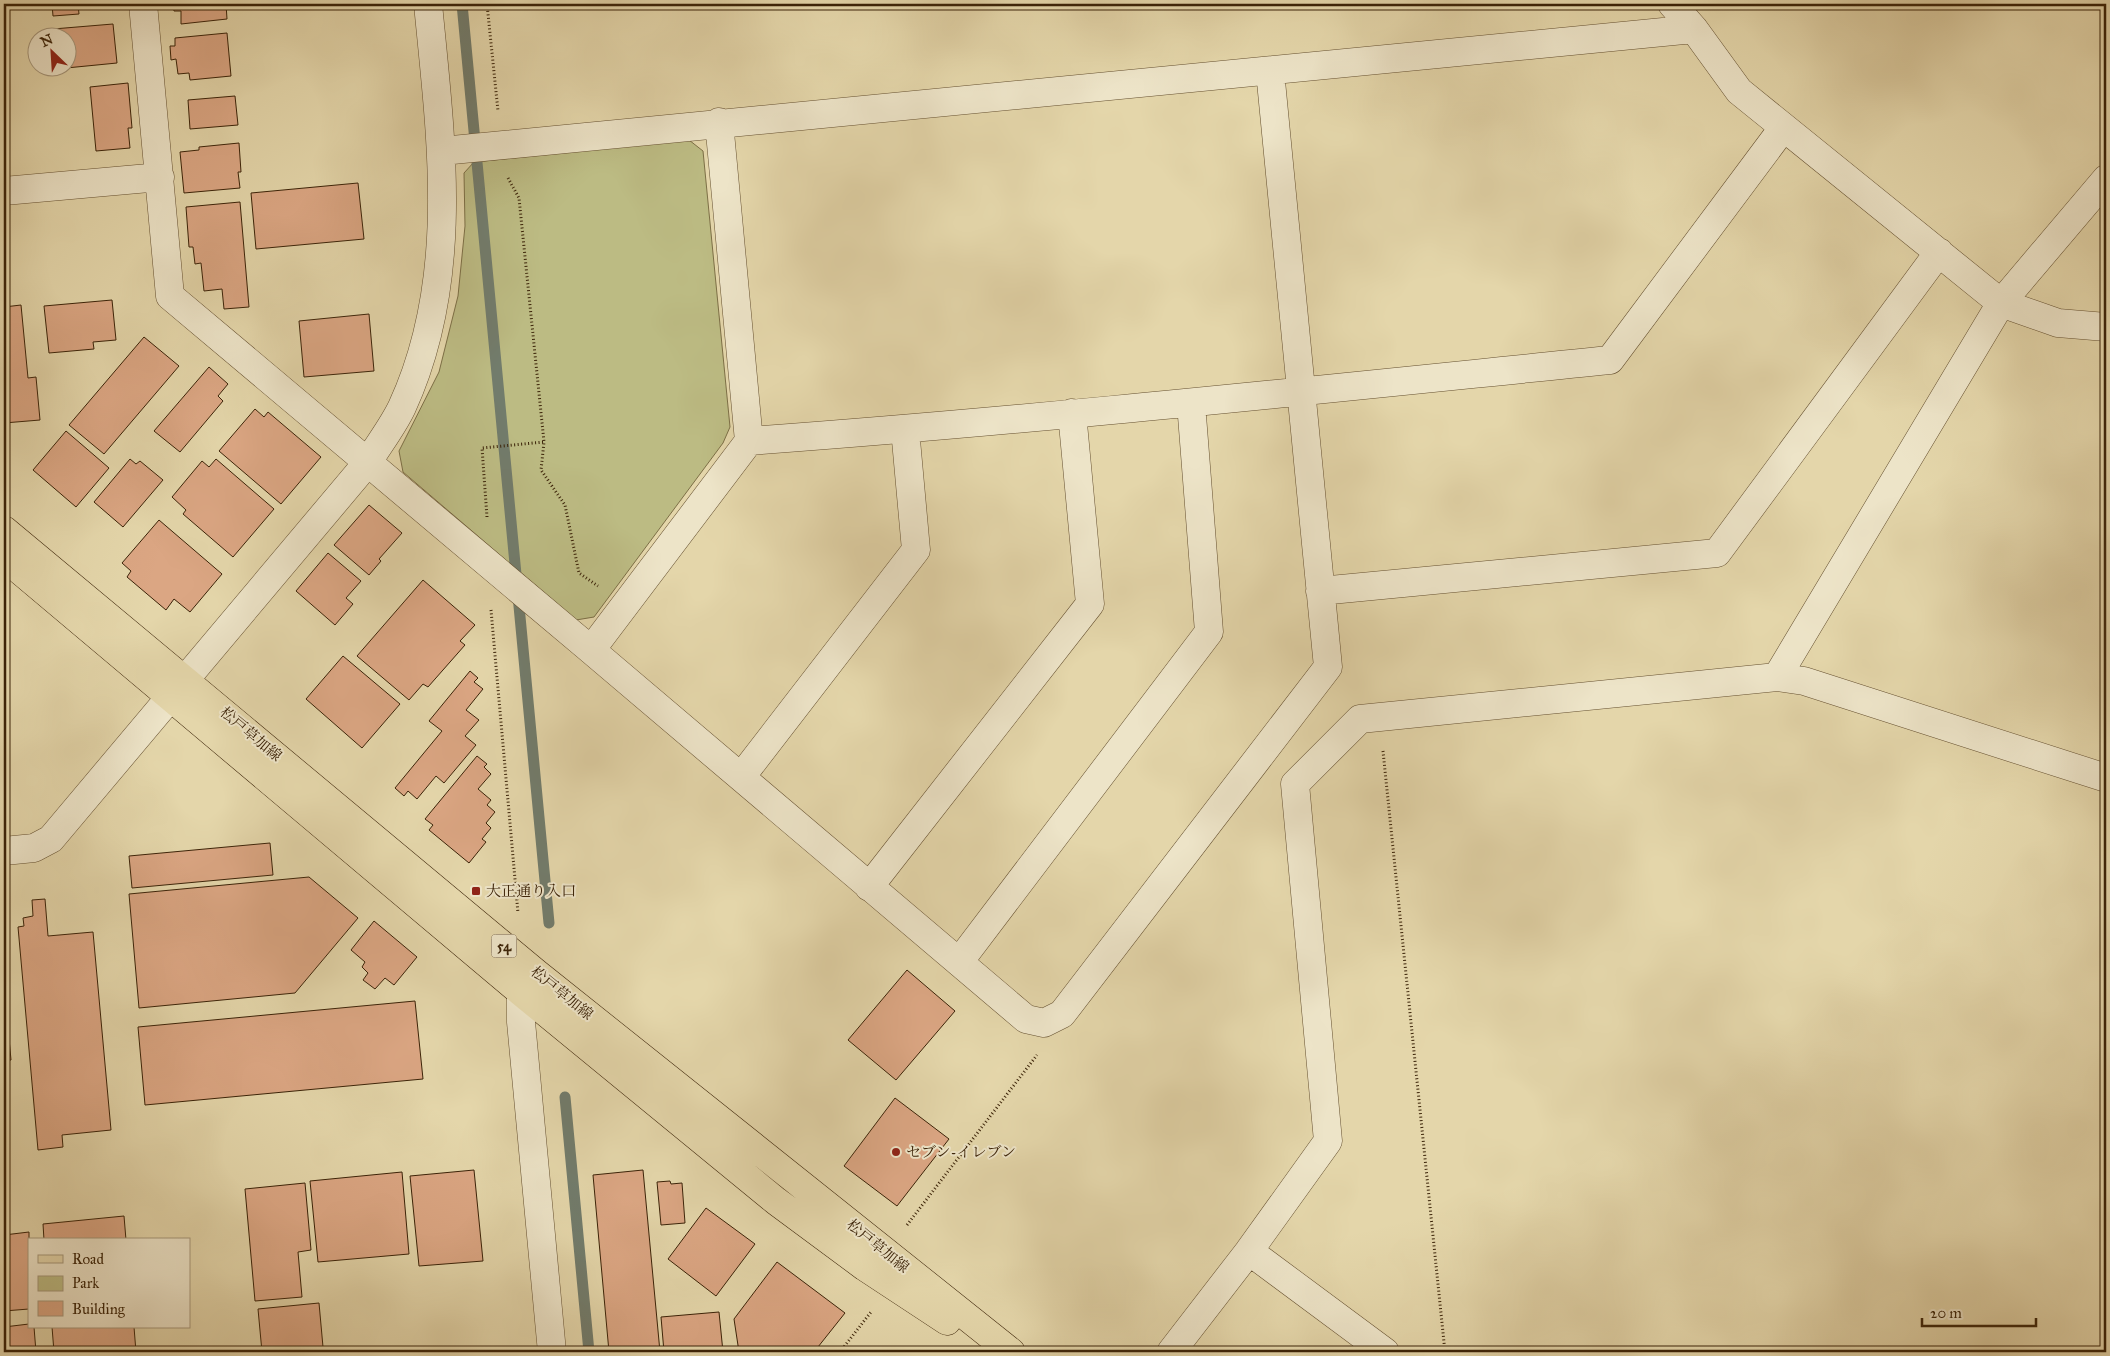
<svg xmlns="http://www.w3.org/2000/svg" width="2110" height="1356" viewBox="0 0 2110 1356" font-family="'IM FELL Great Primer','Noto Serif JP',serif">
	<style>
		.green { fill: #bcbb83; stroke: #7c6f46 }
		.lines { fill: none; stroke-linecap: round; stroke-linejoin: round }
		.stream { stroke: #727c6c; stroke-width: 11 }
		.building { fill: #dba683; stroke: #3b2308 }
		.street-casing { stroke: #655030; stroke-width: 29 }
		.primary-casing { stroke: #3b2308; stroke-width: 29 }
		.path { stroke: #3b2308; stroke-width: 3; stroke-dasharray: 1 2.5; stroke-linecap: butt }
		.street { stroke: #ede4c8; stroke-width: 28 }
		.primary { stroke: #e4d6aa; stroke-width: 28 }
		.poi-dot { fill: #8f2418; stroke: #ede4c8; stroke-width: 2 }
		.labels { text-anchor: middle; stroke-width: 4; stroke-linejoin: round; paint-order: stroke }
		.shield { fill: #ede4c8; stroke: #705d42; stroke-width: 1 }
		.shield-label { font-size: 14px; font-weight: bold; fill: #3b2308 }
		.street-label { font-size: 15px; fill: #3b2308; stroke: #ede4c8 }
		.poi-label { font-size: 15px; fill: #3b2308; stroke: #ede4c8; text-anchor: start }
	</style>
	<rect width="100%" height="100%" fill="#e4d6aa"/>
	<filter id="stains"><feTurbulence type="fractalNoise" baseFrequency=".004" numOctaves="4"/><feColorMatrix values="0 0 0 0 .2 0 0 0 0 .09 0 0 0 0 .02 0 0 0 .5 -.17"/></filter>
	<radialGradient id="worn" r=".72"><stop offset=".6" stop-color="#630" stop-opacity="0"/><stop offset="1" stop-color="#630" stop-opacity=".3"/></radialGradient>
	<path class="green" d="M 689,140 L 703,151 L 730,427 L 723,443 L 594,617 L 576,620 L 403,472 L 399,451 L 439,372 L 458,296 L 465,226 L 464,173 L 474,162 Z"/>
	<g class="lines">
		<path class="stream" d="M 462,4 L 549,923
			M 565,1097 L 589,1352"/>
	</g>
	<path class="building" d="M 52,4 L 78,4 L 79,14 L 53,16 Z
		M 173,4 L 226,4 L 227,19 L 181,24 L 181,11 L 174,11 Z
		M 113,24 L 117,63 L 56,69 L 68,68 L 68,38 L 54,38 L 53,29 Z
		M 227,33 L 231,76 L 190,80 L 189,73 L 178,74 L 176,59 L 171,60 L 170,46 L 175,46 L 175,38 Z
		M 128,83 L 132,128 L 128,128 L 130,148 L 96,151 L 90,87 Z
		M 235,96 L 238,125 L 190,129 L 188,100 Z
		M 239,143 L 241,172 L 238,172 L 240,188 L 184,193 L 180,152 L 199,150 L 199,147 Z
		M 358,183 L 364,239 L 256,249 L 251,193 Z
		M 240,202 L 249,307 L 224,309 L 222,289 L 204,291 L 201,263 L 195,264 L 193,247 L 189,247 L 186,207 Z
		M 112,300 L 116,340 L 93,342 L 94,349 L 49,353 L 44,306 Z
		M 21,305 L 28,378 L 36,377 L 40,420 L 4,423 L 4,307 Z
		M 369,314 L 374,371 L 304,377 L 299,321 Z
		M 144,337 L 179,366 L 104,454 L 69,425 Z
		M 209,367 L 228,384 L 218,396 L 223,401 L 180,452 L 154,431 Z
		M 255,409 L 264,417 L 268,412 L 321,457 L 281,504 L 219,451 Z
		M 66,431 L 109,468 L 76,507 L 33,470 Z
		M 130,459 L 136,464 L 140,461 L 163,480 L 123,527 L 94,502 Z
		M 216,459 L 274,509 L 233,557 L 183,514 L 186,510 L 172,497 L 202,461 L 209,467 Z
		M 369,505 L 402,533 L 379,559 L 381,561 L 369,575 L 334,545 Z
		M 159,520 L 222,574 L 190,612 L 174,599 L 166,610 L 127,577 L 131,571 L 122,563 Z
		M 328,553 L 361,581 L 346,598 L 353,604 L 335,625 L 296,591 Z
		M 423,580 L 475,625 L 460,641 L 465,645 L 428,687 L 423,684 L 409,700 L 357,656 Z
		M 343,656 L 400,704 L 362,748 L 306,699 Z
		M 470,671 L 478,678 L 474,682 L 483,689 L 466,710 L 479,720 L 465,736 L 476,745 L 444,783 L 436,776 L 417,799 L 408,791 L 404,796 L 395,788 L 442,731 L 429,721 Z
		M 477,756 L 487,764 L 484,767 L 491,774 L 478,789 L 491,800 L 487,805 L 495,812 L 486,823 L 491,828 L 482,839 L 486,842 L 469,863 L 429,830 L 433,825 L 425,819 Z
		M 270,843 L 273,875 L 132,888 L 129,856 Z
		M 309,877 L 358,918 L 295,993 L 139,1008 L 129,894 Z
		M 45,899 L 48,936 L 93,932 L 111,1130 L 62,1135 L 63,1147 L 38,1150 L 18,927 L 24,926 L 23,918 L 33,916 L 32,900 Z
		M 374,921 L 417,957 L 394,985 L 385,978 L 375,989 L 363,980 L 368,973 L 362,967 L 365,962 L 351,950 Z
		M 907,970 L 955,1011 L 896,1080 L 848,1040 Z
		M 4,985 L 11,1060 L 4,1061 Z
		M 415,1001 L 423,1079 L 145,1105 L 138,1027 Z
		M 895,1098 L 949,1139 L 897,1206 L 844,1166 Z
		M 474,1170 L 483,1261 L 419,1266 L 410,1176 Z
		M 643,1170 L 660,1352 L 609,1352 L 593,1175 Z
		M 402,1172 L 409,1254 L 318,1262 L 310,1181 Z
		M 670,1181 L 671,1184 L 682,1183 L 685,1223 L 661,1225 L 657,1182 Z
		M 305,1183 L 311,1250 L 298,1252 L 302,1297 L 255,1301 L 245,1189 Z
		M 706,1208 L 755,1244 L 716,1296 L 668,1259 Z
		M 124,1216 L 126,1240 L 44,1240 L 43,1224 Z
		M 29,1232 L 29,1309 L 4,1311 L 4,1235 Z
		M 777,1262 L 845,1313 L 814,1352 L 739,1352 L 734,1319 Z
		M 319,1303 L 323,1347 L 262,1352 L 258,1309 Z
		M 719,1312 L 723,1352 L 664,1352 L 661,1317 Z
		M 29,1324 L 29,1327 L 34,1327 L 36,1352 L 4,1352 L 4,1327 Z
		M 52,1327 L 134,1327 L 136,1352 L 54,1352 Z"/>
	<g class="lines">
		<g class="street-casing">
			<path id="street" d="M 143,4 L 170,296 L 591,650
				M 1672,4 L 1694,29 L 1739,91 L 2001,303 L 2058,323 L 2106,327
				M 719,122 L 749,441 L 591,650 L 1026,1019 L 1044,1023 L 1062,1014 L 1328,667 L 1270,71
				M 442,151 L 1694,29
				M 4,191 L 160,177
				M 749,441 C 1037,420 1324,389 1610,360 L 1783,128
				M 1320,591 L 1717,553 L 1939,252
				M 1777,677 L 2001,303 L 2106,179
				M 741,777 L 916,550 L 905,429
				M 4,851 L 34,848 L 51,839 L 368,462 C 379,444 393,426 402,407 C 461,279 441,139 428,4
				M 869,887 L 1090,604 L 1072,413
				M 959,962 L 1209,632 L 1191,403
				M 534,976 L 521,992 L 521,1022 L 552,1352
				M 1249,1251 L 1328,1141 L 1295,784 L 1360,719 L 1777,677 L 1804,681 L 2106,778
				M 1171,1352 L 1249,1251 L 1385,1352"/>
		</g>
		<g class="primary-casing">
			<path id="primary" d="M 4,530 L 536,973 L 1011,1352
				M 4,557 L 521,992 L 776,1201 L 865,1267 L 947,1321"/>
		</g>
		<path class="path" d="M 487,4 L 498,111
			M 508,178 L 519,198 L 544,442 L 541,470 L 565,505 L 579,573 L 598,586
			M 487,517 L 482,448 L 544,442
			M 491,610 L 518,913
			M 1383,751 L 1445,1352
			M 907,1225 L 1037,1055
			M 840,1352 L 871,1312"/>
		<use href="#street" class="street"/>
		<use href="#primary" class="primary"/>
	</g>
	<g class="poi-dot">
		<rect x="471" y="886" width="10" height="10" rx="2.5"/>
		<circle cx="896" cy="1152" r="5"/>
	</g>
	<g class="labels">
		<rect class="shield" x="491.5" y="934.5" width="25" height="23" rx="4"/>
		<g class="shield-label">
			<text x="504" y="951">54</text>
		</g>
		<g class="street-label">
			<text transform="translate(251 734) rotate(40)" y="5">松戸草加線</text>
			<text transform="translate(562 993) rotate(39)" y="5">松戸草加線</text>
			<text transform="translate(878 1246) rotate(39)" y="5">松戸草加線</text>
		</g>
		<g class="poi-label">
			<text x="486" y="896">大正通り入口</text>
			<text x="906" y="1157">セブン-イレブン</text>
		</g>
	</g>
	<rect width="2110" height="1356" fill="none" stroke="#e4d6aa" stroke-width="20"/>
	<rect x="5" y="5" width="2100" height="1346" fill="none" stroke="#3b2308" stroke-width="2.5"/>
	<rect x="10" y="10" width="2090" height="1336" fill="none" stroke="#3b2308"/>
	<rect x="28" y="1238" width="162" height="90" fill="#ede4c8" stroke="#a6977b"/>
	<rect x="38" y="1255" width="25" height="8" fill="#e4d6aa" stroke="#a6977b"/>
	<text x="72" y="1264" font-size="15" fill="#3b2308">Road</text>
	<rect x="38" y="1276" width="25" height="15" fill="#bcbb83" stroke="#a6977b"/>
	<text x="72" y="1288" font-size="15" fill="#3b2308">Park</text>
	<rect x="38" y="1301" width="25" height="15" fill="#dba683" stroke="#a6977b"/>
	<text x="72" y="1314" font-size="15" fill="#3b2308">Building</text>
	<g transform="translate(52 52) rotate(335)"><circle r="24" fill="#ede4c8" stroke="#a6977b"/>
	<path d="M0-4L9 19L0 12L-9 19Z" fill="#8f2418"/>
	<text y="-8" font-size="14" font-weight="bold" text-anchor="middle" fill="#3b2308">N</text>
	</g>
	<path d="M1922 1318v8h114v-8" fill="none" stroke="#3b2308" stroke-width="2.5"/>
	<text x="1930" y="1318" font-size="15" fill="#3b2308" stroke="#ede4c8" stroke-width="4" paint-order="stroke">20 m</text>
	<rect width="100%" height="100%" filter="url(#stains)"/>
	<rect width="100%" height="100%" fill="url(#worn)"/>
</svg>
